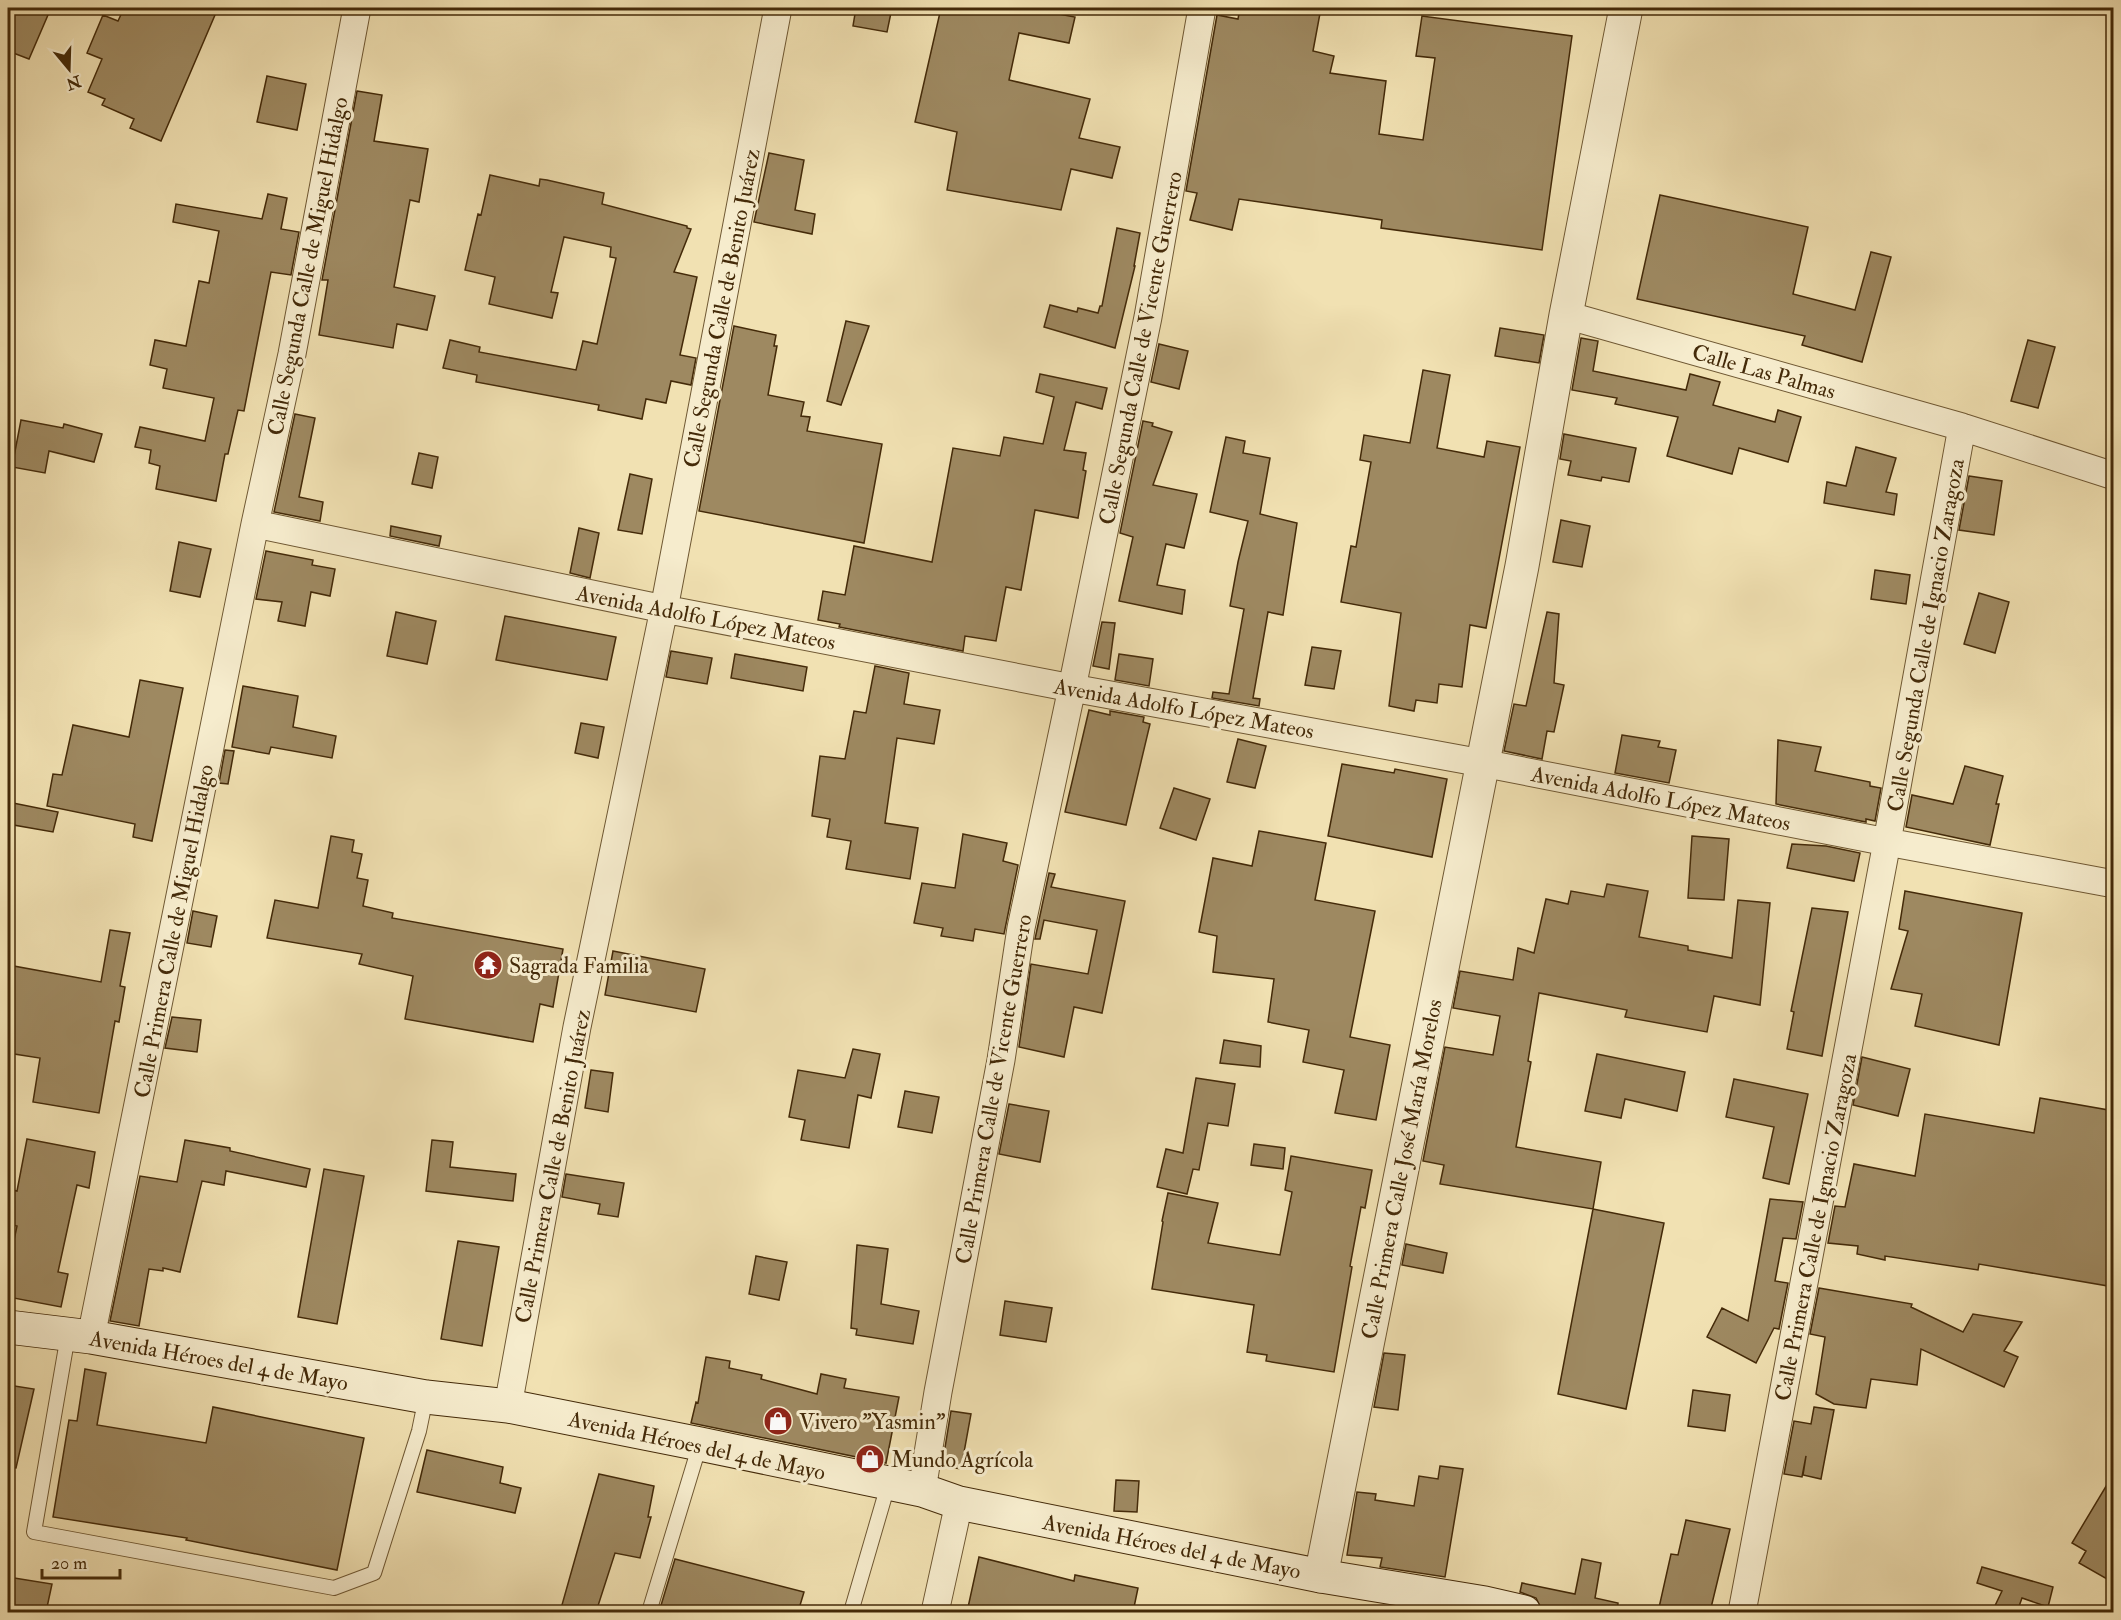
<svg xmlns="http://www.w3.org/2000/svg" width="2121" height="1620" viewBox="0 0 2121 1620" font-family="'IM FELL Double Pica',serif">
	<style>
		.building { fill: #9e8961; stroke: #442a09; stroke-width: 1.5 }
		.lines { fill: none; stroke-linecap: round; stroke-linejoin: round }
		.service-casing { stroke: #6f5833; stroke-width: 16 }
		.minor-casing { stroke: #6f5833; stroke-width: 29 }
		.tertiary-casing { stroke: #6f5833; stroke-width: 35 }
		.secondary-casing { stroke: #442a09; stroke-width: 35 }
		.service { stroke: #f6eccd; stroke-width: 14 }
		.minor { stroke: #f6eccd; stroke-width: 27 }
		.tertiary { stroke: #f6eccd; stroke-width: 33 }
		.secondary { stroke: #f6eccd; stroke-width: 33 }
		.labels { text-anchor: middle; stroke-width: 6; stroke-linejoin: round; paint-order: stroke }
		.street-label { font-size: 22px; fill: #442a09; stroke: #f6eccd }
		.poi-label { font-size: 22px; fill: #442a09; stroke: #f6eccd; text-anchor: start }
	</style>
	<rect width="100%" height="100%" fill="#f1e1b2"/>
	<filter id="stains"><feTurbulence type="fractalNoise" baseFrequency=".00333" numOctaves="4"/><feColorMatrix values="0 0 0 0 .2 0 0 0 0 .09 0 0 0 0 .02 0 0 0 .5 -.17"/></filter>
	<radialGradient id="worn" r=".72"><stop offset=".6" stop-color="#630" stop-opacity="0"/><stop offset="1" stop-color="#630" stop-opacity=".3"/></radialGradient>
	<path class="building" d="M 8,8 L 51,8 L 29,59 L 8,51 Z
		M 124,8 L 218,8 L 161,141 L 130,128 L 134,119 L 102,105 L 105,99 L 88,92 L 102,59 L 87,53 L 103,15 L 118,21 Z
		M 856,8 L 892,8 L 887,32 L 853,26 Z
		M 941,8 L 1026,8 L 1075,17 L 1069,43 L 1019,33 L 1009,80 L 1090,99 L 1079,138 L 1120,147 L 1112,178 L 1071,169 L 1061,210 L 947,190 L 957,132 L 915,122 Z
		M 1240,8 L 1321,8 L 1313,51 L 1334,56 L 1330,73 L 1386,81 L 1379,134 L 1423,140 L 1435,58 L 1416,56 L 1422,16 L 1572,36 L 1542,250 L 1381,228 L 1382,220 L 1239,199 L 1232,230 L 1190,220 L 1197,193 L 1186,191 L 1217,15 L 1238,19 Z
		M 267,76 L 306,84 L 297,130 L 257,122 Z
		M 357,91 L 382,95 L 374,141 L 428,149 L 419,202 L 410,200 L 394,287 L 435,296 L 427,330 L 397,324 L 393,348 L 319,335 L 328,280 L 322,280 Z
		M 769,153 L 804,160 L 795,210 L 815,214 L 812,234 L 754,222 Z
		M 490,175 L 539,186 L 540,179 L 547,180 L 604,193 L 602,204 L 687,226 L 687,228 L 691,229 L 674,272 L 697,277 L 680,355 L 696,358 L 691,385 L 671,381 L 666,403 L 646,399 L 642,419 L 598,410 L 599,405 L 476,382 L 477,375 L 443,368 L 450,340 L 480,347 L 479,352 L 576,370 L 583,341 L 597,344 L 616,258 L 610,257 L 611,247 L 564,237 L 551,292 L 558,293 L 552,318 L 489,304 L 495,277 L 465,270 L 478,214 L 481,215 Z
		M 268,194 L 287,198 L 281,229 L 299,232 L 291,275 L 271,272 L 244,411 L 238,410 L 228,454 L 225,454 L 216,501 L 156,489 L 160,466 L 149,463 L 151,450 L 135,447 L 140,427 L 205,441 L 214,398 L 163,388 L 167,369 L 150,365 L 155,340 L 186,346 L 199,281 L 209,283 L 219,231 L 173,222 L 176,204 L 262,219 Z
		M 1660,195 L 1808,227 L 1793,294 L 1855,310 L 1871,252 L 1891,257 L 1862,362 L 1802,345 L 1805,336 L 1637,299 Z
		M 1117,228 L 1140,233 L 1134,266 L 1135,266 L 1115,348 L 1044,327 L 1050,305 L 1077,312 L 1078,308 L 1098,313 L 1100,306 L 1102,306 Z
		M 846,321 L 869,326 L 841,405 L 827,401 Z
		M 734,326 L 776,335 L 774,346 L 777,346 L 768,395 L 804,402 L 801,416 L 810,417 L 807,431 L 882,444 L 864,543 L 699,511 Z
		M 1500,328 L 1544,335 L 1539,363 L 1495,356 Z
		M 1581,338 L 1598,341 L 1593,371 L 1686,390 L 1690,374 L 1720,382 L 1713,405 L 1775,422 L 1778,410 L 1801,417 L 1788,462 L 1739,448 L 1732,474 L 1667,456 L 1678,417 L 1615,404 L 1617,398 L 1572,390 Z
		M 2028,340 L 2055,347 L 2038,408 L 2011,401 Z
		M 1159,344 L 1188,351 L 1179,389 L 1151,382 Z
		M 1423,370 L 1450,375 L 1437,448 L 1484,457 L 1487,441 L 1520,447 L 1486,628 L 1470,625 L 1462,687 L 1439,684 L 1437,703 L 1416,700 L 1414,711 L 1389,706 L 1401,613 L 1341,602 L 1351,546 L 1356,547 L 1371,462 L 1360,460 L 1364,435 L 1410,443 Z
		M 1040,374 L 1107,388 L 1102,409 L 1076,402 L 1064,450 L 1086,453 L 1083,470 L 1086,471 L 1078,518 L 1035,510 L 1021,590 L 1006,587 L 996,641 L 965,636 L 963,651 L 839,627 L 840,624 L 818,620 L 823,591 L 845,595 L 854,546 L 932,562 L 953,448 L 1000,456 L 1004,437 L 1043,444 L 1054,397 L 1036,392 Z
		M 295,414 L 315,418 L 299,497 L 323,502 L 320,521 L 274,512 Z
		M 21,420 L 63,428 L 64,424 L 102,434 L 94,462 L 49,451 L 45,473 L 12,467 Z
		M 1143,421 L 1153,423 L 1152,426 L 1172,432 L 1153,485 L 1197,494 L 1184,548 L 1166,544 L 1157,585 L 1185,590 L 1182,614 L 1119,601 L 1133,537 L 1120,533 Z
		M 1564,434 L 1636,448 L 1629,482 L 1602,477 L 1601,481 L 1568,475 L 1571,461 L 1560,459 Z
		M 1226,437 L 1245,441 L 1243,453 L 1270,458 L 1260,514 L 1297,523 L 1283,615 L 1268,612 L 1253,698 L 1260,699 L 1259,706 L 1212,698 L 1213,692 L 1229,694 L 1244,609 L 1230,606 L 1238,562 L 1248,521 L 1210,512 Z
		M 1856,447 L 1896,458 L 1886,492 L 1897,494 L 1894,515 L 1824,503 L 1827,482 L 1846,486 Z
		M 419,453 L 438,457 L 432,488 L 412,484 Z
		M 630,474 L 652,479 L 642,534 L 618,530 Z
		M 1969,476 L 2002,481 L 1994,535 L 1959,530 Z
		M 1561,520 L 1590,526 L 1582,567 L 1553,562 Z
		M 391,526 L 441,536 L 439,546 L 390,536 Z
		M 579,528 L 599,533 L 590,578 L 570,573 Z
		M 179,542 L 211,549 L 200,597 L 170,591 Z
		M 266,551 L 313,560 L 312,565 L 335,569 L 330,596 L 311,592 L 305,626 L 278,621 L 282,602 L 256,599 Z
		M 1875,570 L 1910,575 L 1906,604 L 1871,599 Z
		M 1979,593 L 2009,602 L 1995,653 L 1964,644 Z
		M 396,612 L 436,621 L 427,664 L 387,656 Z
		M 1547,612 L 1559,614 L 1554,683 L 1564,685 L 1554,732 L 1547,731 L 1542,759 L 1504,751 L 1514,704 L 1526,706 Z
		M 505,616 L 616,637 L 607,680 L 496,660 Z
		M 1102,622 L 1115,623 L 1109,669 L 1093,666 Z
		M 1312,647 L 1341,651 L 1334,689 L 1305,685 Z
		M 671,651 L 712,658 L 707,684 L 666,677 Z
		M 735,654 L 807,667 L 803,691 L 731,678 Z
		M 1119,654 L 1153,659 L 1149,686 L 1115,680 Z
		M 875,666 L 909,673 L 904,704 L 940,710 L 934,744 L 897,738 L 885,823 L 918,828 L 910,879 L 846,869 L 851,841 L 827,837 L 830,819 L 812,816 L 820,756 L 845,759 L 854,711 L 866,713 Z
		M 140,680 L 183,688 L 152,841 L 133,837 L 135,824 L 47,806 L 53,774 L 62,775 L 73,725 L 129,737 Z
		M 243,686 L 298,696 L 293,727 L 336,736 L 332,758 L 271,747 L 269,754 L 232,747 Z
		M 1089,710 L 1110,715 L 1110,711 L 1144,717 L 1143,722 L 1150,724 L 1126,825 L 1065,812 Z
		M 581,723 L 604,727 L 598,758 L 575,753 Z
		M 1622,735 L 1660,741 L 1658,747 L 1676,750 L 1669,783 L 1615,773 Z
		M 1238,739 L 1266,746 L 1255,788 L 1227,782 Z
		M 1778,740 L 1821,747 L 1815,771 L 1870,782 L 1870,786 L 1881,788 L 1875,821 L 1866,819 L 1866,822 L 1776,804 Z
		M 225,750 L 234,751 L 228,784 L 219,783 Z
		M 1342,764 L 1394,773 L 1395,769 L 1447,779 L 1432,857 L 1328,836 Z
		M 1965,766 L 2003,776 L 1996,804 L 1999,804 L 1990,845 L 1906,827 L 1912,795 L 1953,804 Z
		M 1174,788 L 1210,799 L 1196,840 L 1160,828 Z
		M 8,802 L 58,812 L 53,832 L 8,824 Z
		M 1259,831 L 1326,843 L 1315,900 L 1375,911 L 1350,1037 L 1390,1045 L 1376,1120 L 1335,1113 L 1344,1070 L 1303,1062 L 1309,1030 L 1268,1022 L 1274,979 L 1213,972 L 1217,936 L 1199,932 L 1213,858 L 1252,866 Z
		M 963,834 L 1007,843 L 1003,861 L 1018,865 L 1004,934 L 975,929 L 973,941 L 941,936 L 943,928 L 914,923 L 922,883 L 955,888 Z
		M 331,836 L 354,840 L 352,852 L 362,854 L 357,878 L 368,880 L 363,906 L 393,913 L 392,918 L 563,949 L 553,1007 L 540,1004 L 533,1042 L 405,1019 L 413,976 L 359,964 L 362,954 L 267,938 L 275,900 L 318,908 Z
		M 1692,836 L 1729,839 L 1724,900 L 1688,898 Z
		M 1792,844 L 1826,846 L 1860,853 L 1854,881 L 1787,868 Z
		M 1049,873 L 1055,874 L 1051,887 L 1125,901 L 1102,1013 L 1074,1007 L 1064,1057 L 1019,1047 L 1031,964 L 1088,974 L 1097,930 L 1044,920 L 1040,939 L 1035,939 Z
		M 1607,884 L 1648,891 L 1639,937 L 1688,946 L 1688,950 L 1732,958 L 1738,900 L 1770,903 L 1760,1005 L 1714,996 L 1707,1032 L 1625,1017 L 1627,1010 L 1539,993 L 1528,1061 L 1531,1062 L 1516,1147 L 1601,1162 L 1593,1209 L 1440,1184 L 1444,1165 L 1423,1161 L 1445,1047 L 1493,1055 L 1500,1016 L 1453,1008 L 1460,971 L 1513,980 L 1518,948 L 1534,953 L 1546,899 L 1568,904 L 1571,891 L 1604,897 Z
		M 1905,891 L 2022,913 L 1999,1045 L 1915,1026 L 1922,994 L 1891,989 L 1908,931 L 1899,929 Z
		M 1812,908 L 1848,912 L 1822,1056 L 1787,1049 L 1794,1012 L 1791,1011 Z
		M 193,911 L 217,916 L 211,947 L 187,943 Z
		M 110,930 L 130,933 L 120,986 L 125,987 L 119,1022 L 115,1021 L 99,1113 L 33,1102 L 40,1058 L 8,1053 L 8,965 L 101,982 Z
		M 613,951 L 705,969 L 696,1012 L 605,995 Z
		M 172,1017 L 201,1020 L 197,1052 L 165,1048 Z
		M 1224,1040 L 1261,1046 L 1260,1067 L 1220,1063 Z
		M 853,1049 L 880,1054 L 871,1098 L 858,1095 L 849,1148 L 801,1140 L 805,1120 L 789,1117 L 798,1070 L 845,1078 Z
		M 1597,1054 L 1685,1072 L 1677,1111 L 1625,1099 L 1621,1118 L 1585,1111 Z
		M 1862,1057 L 1910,1069 L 1898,1116 L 1853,1105 Z
		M 591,1070 L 613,1073 L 608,1112 L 585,1108 Z
		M 1196,1078 L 1235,1084 L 1228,1126 L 1208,1123 L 1199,1170 L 1193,1169 L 1187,1194 L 1157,1187 L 1166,1149 L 1183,1153 Z
		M 1734,1079 L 1808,1094 L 1789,1184 L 1763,1178 L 1774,1127 L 1726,1117 Z
		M 905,1091 L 939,1097 L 932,1133 L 898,1127 Z
		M 2040,1098 L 2114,1111 L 2114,1287 L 1979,1264 L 1978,1270 L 1885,1256 L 1885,1260 L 1857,1254 L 1858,1246 L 1828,1243 L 1835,1206 L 1845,1207 L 1854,1164 L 1915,1176 L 1925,1114 L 2034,1133 Z
		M 1009,1104 L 1049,1111 L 1040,1162 L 999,1154 Z
		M 27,1139 L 95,1152 L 89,1188 L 77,1185 L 58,1272 L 68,1274 L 61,1307 L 8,1297 L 8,1268 L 17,1226 L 8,1224 L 8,1189 L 17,1191 Z
		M 185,1140 L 230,1148 L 230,1151 L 310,1169 L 306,1187 L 226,1171 L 224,1185 L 202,1181 L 180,1272 L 163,1268 L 163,1271 L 149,1269 L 139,1326 L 110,1321 L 140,1176 L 177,1182 Z
		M 432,1140 L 453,1142 L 450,1167 L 516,1174 L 513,1201 L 426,1191 Z
		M 1254,1144 L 1285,1148 L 1283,1169 L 1251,1165 Z
		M 1291,1156 L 1372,1170 L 1365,1208 L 1361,1207 L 1350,1266 L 1352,1267 L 1334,1372 L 1266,1361 L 1267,1355 L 1247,1352 L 1254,1305 L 1152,1289 L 1163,1222 L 1162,1221 L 1168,1193 L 1218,1203 L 1208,1243 L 1280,1255 L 1292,1192 L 1285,1190 Z
		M 324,1169 L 364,1176 L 337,1324 L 298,1317 Z
		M 566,1174 L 624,1183 L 618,1217 L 598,1214 L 600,1204 L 562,1197 Z
		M 1770,1199 L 1803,1202 L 1796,1239 L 1783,1238 L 1775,1281 L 1788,1283 L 1779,1329 L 1774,1328 L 1756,1363 L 1707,1337 L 1722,1308 L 1748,1321 Z
		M 1593,1209 L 1664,1223 L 1626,1409 L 1558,1394 Z
		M 458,1241 L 499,1247 L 482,1346 L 441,1339 Z
		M 1406,1244 L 1447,1253 L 1443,1273 L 1402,1265 Z
		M 857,1245 L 888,1249 L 881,1304 L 919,1311 L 913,1344 L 856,1335 L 857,1329 L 851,1328 Z
		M 756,1256 L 787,1262 L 779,1300 L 749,1294 Z
		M 1819,1288 L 1912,1304 L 1911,1307 L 1963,1332 L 1973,1314 L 2022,1322 L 2004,1351 L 2018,1357 L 2004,1387 L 1921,1349 L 1917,1385 L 1871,1379 L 1866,1408 L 1834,1404 L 1816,1394 L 1825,1337 L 1810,1334 Z
		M 1005,1301 L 1052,1308 L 1046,1342 L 1000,1335 Z
		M 1384,1353 L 1405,1355 L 1398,1410 L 1374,1407 Z
		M 706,1357 L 730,1361 L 729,1368 L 762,1375 L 761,1379 L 817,1394 L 821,1374 L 846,1379 L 844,1388 L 899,1397 L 886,1463 L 691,1423 L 696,1402 L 698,1403 Z
		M 85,1369 L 106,1373 L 97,1425 L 206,1443 L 213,1407 L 364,1438 L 337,1570 L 186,1540 L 187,1538 L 53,1517 L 69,1420 L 77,1421 Z
		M 8,1385 L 34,1389 L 16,1468 L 8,1467 Z
		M 1693,1390 L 1730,1395 L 1725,1431 L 1688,1426 Z
		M 1814,1407 L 1834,1410 L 1821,1479 L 1803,1475 L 1806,1456 L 1802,1477 L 1784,1474 L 1794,1421 L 1811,1424 Z
		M 951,1411 L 971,1414 L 961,1469 L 942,1466 Z
		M 427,1450 L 503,1467 L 500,1483 L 521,1488 L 515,1513 L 417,1492 Z
		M 1440,1466 L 1463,1469 L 1445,1577 L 1380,1567 L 1382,1558 L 1347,1555 L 1357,1492 L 1376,1494 L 1375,1500 L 1414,1506 L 1419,1476 L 1438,1479 Z
		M 2114,1473 L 2114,1583 L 2079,1563 L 2086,1551 L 2072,1543 Z
		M 599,1474 L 654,1486 L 648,1517 L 651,1517 L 640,1558 L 615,1553 L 596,1612 L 560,1612 Z
		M 1116,1480 L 1139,1481 L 1137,1512 L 1114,1511 Z
		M 1686,1520 L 1730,1529 L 1710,1612 L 1658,1612 L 1671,1554 L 1678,1555 Z
		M 979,1557 L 1074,1581 L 1075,1575 L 1138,1588 L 1133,1612 L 967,1612 Z
		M 675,1559 L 804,1592 L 798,1612 L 659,1612 Z
		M 1582,1559 L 1601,1563 L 1595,1598 L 1618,1603 L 1617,1612 L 1555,1612 L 1542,1610 L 1536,1598 L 1520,1592 L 1522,1583 L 1575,1594 Z
		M 1982,1567 L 2053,1587 L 2048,1607 L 2022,1598 L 2017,1612 L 1992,1612 L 2002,1591 L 1977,1583 Z
		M 8,1577 L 52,1584 L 46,1612 L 8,1612 Z"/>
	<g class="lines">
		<g class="service-casing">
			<path id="service" d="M 68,1335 L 34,1532 L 334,1588 L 374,1573 L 419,1431 L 426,1397
				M 649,1612 L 700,1444
				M 851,1612 L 888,1485"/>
		</g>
		<g class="minor-casing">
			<path id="minor" d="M 1566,315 L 1962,427 L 2114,476
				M 255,524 L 664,609 L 1072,688 L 1482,763 L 1887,842 L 2114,884
				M 91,1337 L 255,524 L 292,354 L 357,8
				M 508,1406 L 577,1027 L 664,609 L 778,8
				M 922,1490 L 938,1392 L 1001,1060 L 1021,928 L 1072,688 L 1148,317 L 1202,8
				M 935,1612 L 959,1503
				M 1742,1612 L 1887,842 L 1962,427"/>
		</g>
		<g class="tertiary-casing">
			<path id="tertiary" d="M 1321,1576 L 1522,566 L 1566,315 L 1626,8"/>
		</g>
		<g class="secondary-casing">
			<path id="secondary" d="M 8,1327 L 91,1337 L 426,1397 L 508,1406 L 700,1444 L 922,1490 L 959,1503 L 1321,1576 L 1485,1603 L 1524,1612"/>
		</g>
		<use href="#service" class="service"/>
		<use href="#minor" class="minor"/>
		<use href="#tertiary" class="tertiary"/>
		<use href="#secondary" class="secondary"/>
	</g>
	<defs>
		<g id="temple-disc" transform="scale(1.5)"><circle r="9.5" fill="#8f2418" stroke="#f6eccd"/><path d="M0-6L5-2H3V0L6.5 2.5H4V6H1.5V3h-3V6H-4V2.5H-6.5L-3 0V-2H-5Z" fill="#fff"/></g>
		<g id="shop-disc" transform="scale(1.5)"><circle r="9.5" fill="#8f2418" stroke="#f6eccd"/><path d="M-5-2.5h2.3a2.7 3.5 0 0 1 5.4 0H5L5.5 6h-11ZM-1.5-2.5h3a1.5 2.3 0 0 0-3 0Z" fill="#fff"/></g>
	</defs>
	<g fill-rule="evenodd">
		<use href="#temple-disc" x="488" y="965"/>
		<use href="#shop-disc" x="778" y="1421"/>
		<use href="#shop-disc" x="870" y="1459"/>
	</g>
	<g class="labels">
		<g class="street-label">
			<text transform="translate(307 266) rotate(-79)" y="8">Calle Segunda Calle de Miguel Hidalgo</text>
			<text transform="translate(721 308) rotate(-79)" y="8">Calle Segunda Calle de Benito Juárez</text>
			<text transform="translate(1140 348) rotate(-79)" y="8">Calle Segunda Calle de Vicente Guerrero</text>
			<text transform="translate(1764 371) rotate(16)" y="8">Calle Las Palmas</text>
			<text transform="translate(706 617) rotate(11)" y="8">Avenida Adolfo López Mateos</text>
			<text transform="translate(1925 635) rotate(-80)" y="8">Calle Segunda Calle de Ignacio Zaragoza</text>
			<text transform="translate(1184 708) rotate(10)" y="8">Avenida Adolfo López Mateos</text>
			<text transform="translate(1661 798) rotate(11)" y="8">Avenida Adolfo López Mateos</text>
			<text transform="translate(173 931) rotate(-79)" y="8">Calle Primera Calle de Miguel Hidalgo</text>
			<text transform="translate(993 1089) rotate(-80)" y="8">Calle Primera Calle de Vicente Guerrero</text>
			<text transform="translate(552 1166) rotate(-79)" y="8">Calle Primera Calle de Benito Juárez</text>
			<text transform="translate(1401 1169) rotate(-79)" y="8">Calle Primera Calle José María Morelos</text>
			<text transform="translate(1815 1227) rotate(-79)" y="8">Calle Primera Calle de Ignacio Zaragoza</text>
			<text transform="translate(219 1360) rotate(10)" y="8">Avenida Héroes del 4 de Mayo</text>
			<text transform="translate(697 1445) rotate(12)" y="8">Avenida Héroes del 4 de Mayo</text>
			<text transform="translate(1172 1546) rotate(11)" y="8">Avenida Héroes del 4 de Mayo</text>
		</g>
		<g class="poi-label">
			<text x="509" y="973">Sagrada Familia</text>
			<text x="799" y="1429">Vivero "Yasmin"</text>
			<text x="891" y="1467">Mundo Agrícola</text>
		</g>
	</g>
	<rect width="2121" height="1620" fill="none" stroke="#f1e1b2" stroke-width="30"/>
	<rect x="9" y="9" width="2103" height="1602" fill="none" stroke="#442a09" stroke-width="3"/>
	<rect x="15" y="15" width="2091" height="1590" fill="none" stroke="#442a09" stroke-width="1.5"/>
	<g transform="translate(69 69) rotate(161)" stroke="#f6eccd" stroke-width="4.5" paint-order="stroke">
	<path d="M0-4.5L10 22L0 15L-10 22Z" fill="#442a09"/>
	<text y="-9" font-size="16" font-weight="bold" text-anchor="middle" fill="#442a09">N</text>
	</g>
	<path d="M42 1569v9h78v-9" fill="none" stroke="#442a09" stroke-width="3"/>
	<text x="51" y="1569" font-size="18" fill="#442a09" stroke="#f6eccd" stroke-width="4.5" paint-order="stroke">20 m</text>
	<rect width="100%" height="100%" filter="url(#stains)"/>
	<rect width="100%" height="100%" fill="url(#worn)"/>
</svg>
